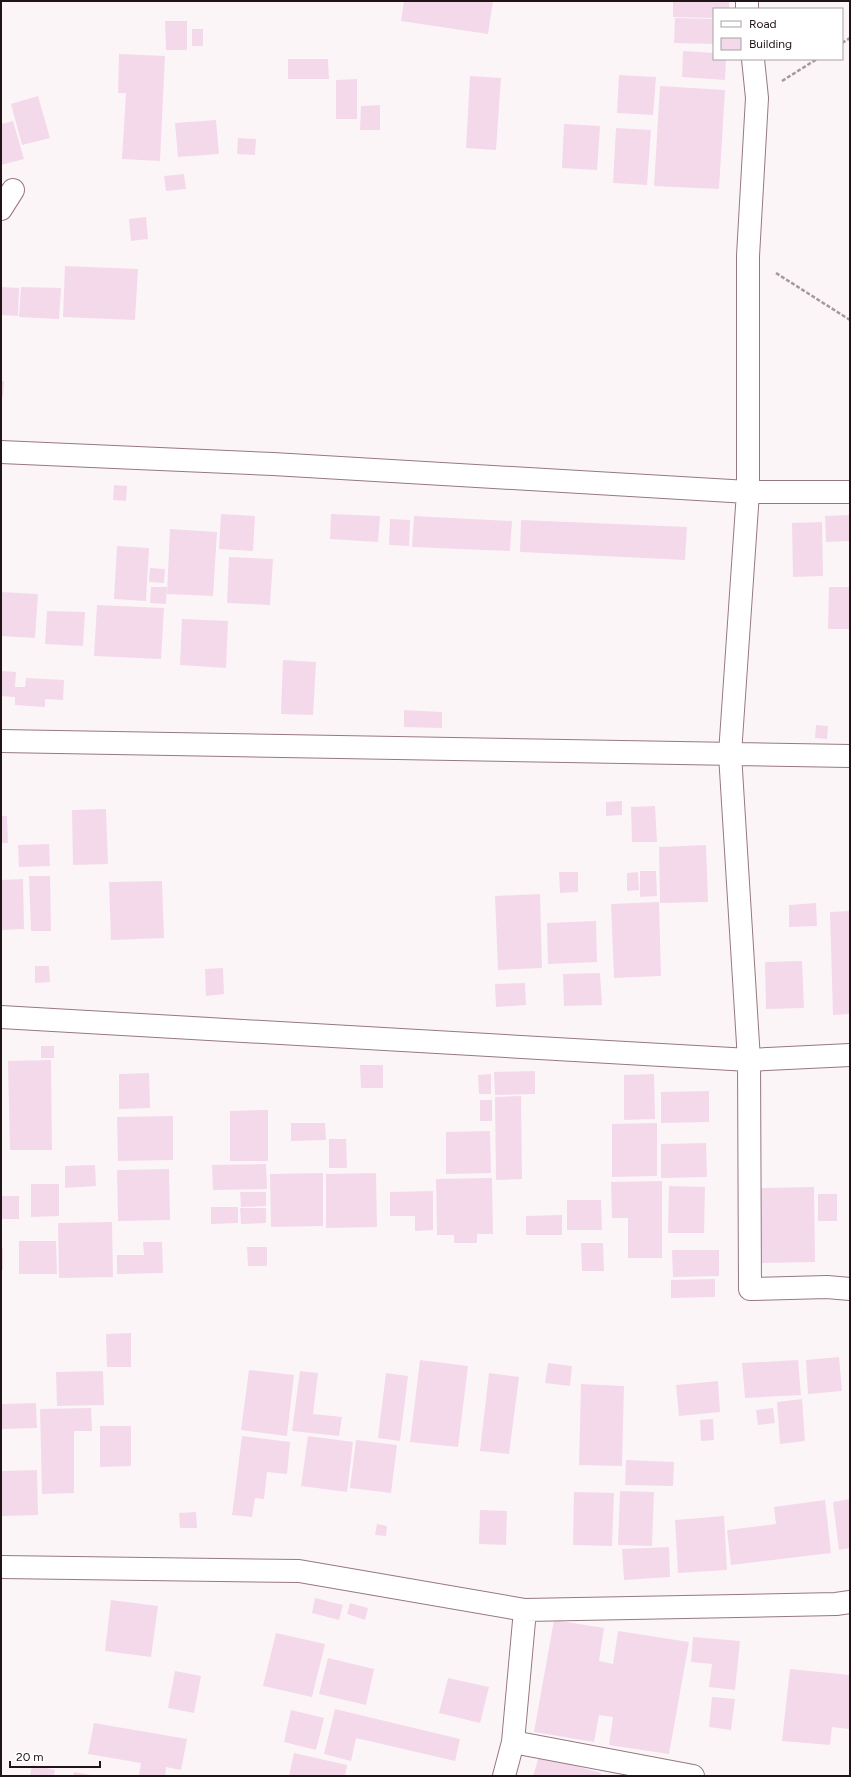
<svg xmlns="http://www.w3.org/2000/svg" width="851" height="1777" viewBox="0 0 851 1777" font-family="Figtree,sans-serif">
	<style>
		.building { fill: #f4d9eb }
		.lines { fill: none; stroke-linecap: round; stroke-linejoin: round }
		.street-casing { stroke: #967880; stroke-width: 24 }
		.path { stroke: #a39a9d; stroke-width: 2.5; stroke-dasharray: 4 2; stroke-linecap: butt }
		.street { stroke: #fff; stroke-width: 22 }
	</style>
	<rect width="100%" height="100%" fill="#fcf5f7"/>
	<path class="building" d="M 404,1 L 493,1 L 488,34 L 401,21 Z
		M 673,1 L 729,1 L 729,9 L 714,9 L 714,18 L 673,17 Z
		M 675,18 L 714,19 L 714,44 L 674,43 Z
		M 165,21 L 187,21 L 187,50 L 166,50 Z
		M 192,29 L 203,29 L 203,46 L 192,46 Z
		M 683,51 L 714,53 L 714,59 L 726,59 L 725,80 L 682,77 Z
		M 119,54 L 165,56 L 160,161 L 122,159 L 126,93 L 118,93 Z
		M 288,59 L 328,59 L 329,79 L 288,79 Z
		M 619,75 L 656,77 L 653,115 L 617,113 Z
		M 470,76 L 501,78 L 496,150 L 466,148 Z
		M 357,79 L 357,119 L 336,119 L 336,80 Z
		M 660,86 L 725,90 L 719,189 L 654,186 Z
		M 38,96 L 50,138 L 22,145 L 11,104 Z
		M 380,105 L 380,130 L 360,130 L 361,106 Z
		M 216,120 L 219,154 L 178,157 L 175,123 Z
		M 13,121 L 24,159 L 1,165 L 1,124 Z
		M 564,124 L 600,126 L 597,170 L 562,168 Z
		M 616,128 L 651,130 L 647,185 L 613,183 Z
		M 238,138 L 256,139 L 255,155 L 237,154 Z
		M 184,174 L 186,189 L 166,191 L 164,176 Z
		M 146,217 L 148,239 L 131,241 L 129,219 Z
		M 65,266 L 138,269 L 135,320 L 63,317 Z
		M 1,287 L 19,288 L 18,316 L 1,315 Z
		M 21,287 L 61,288 L 59,319 L 19,317 Z
		M 1,381 L 4,381 L 3,397 L 1,397 Z
		M 114,485 L 127,486 L 126,501 L 113,500 Z
		M 221,514 L 255,516 L 253,551 L 219,549 Z
		M 331,514 L 380,516 L 378,542 L 330,539 Z
		M 850,515 L 850,541 L 826,542 L 825,516 Z
		M 414,516 L 512,521 L 510,551 L 412,547 Z
		M 390,519 L 410,520 L 409,546 L 389,545 Z
		M 521,520 L 687,527 L 685,560 L 520,552 Z
		M 822,522 L 823,576 L 793,577 L 792,523 Z
		M 170,529 L 217,532 L 213,596 L 167,594 Z
		M 117,546 L 149,548 L 146,601 L 114,599 Z
		M 229,557 L 273,559 L 270,605 L 227,603 Z
		M 150,568 L 165,569 L 164,583 L 149,582 Z
		M 151,587 L 167,587 L 166,604 L 150,603 Z
		M 829,587 L 849,587 L 849,629 L 828,629 Z
		M 1,592 L 38,594 L 35,638 L 1,636 Z
		M 97,605 L 164,608 L 161,659 L 94,656 Z
		M 47,611 L 85,612 L 83,646 L 45,644 Z
		M 182,619 L 228,621 L 226,668 L 180,665 Z
		M 283,660 L 316,662 L 313,715 L 281,714 Z
		M 2,671 L 16,672 L 15,687 L 25,687 L 26,678 L 64,680 L 63,700 L 45,699 L 45,707 L 15,705 L 15,697 L 1,696 Z
		M 404,710 L 442,712 L 442,728 L 404,727 Z
		M 816,725 L 828,726 L 827,739 L 815,738 Z
		M 622,801 L 622,815 L 606,816 L 606,802 Z
		M 655,806 L 657,842 L 632,842 L 631,807 Z
		M 106,809 L 108,864 L 73,865 L 72,810 Z
		M 1,816 L 7,816 L 8,843 L 1,843 Z
		M 49,844 L 50,866 L 19,867 L 18,845 Z
		M 706,845 L 708,902 L 660,903 L 659,847 Z
		M 640,871 L 656,871 L 657,896 L 640,897 Z
		M 559,872 L 578,872 L 578,892 L 560,893 Z
		M 638,872 L 639,890 L 627,891 L 627,873 Z
		M 29,876 L 50,876 L 51,931 L 31,931 Z
		M 23,879 L 24,929 L 1,930 L 1,880 Z
		M 162,881 L 164,938 L 111,940 L 109,882 Z
		M 540,894 L 542,968 L 498,970 L 495,896 Z
		M 659,902 L 661,976 L 614,978 L 611,904 Z
		M 816,903 L 817,926 L 789,927 L 789,905 Z
		M 850,911 L 850,1014 L 833,1015 L 830,912 Z
		M 596,921 L 597,962 L 548,964 L 547,923 Z
		M 802,961 L 804,1008 L 766,1009 L 765,962 Z
		M 35,966 L 49,966 L 50,982 L 35,983 Z
		M 223,968 L 224,994 L 206,996 L 205,969 Z
		M 600,973 L 602,1005 L 564,1006 L 563,974 Z
		M 525,983 L 526,1005 L 496,1007 L 495,984 Z
		M 41,1046 L 54,1046 L 54,1058 L 41,1058 Z
		M 51,1060 L 52,1150 L 10,1150 L 8,1061 Z
		M 360,1065 L 383,1065 L 383,1088 L 361,1088 Z
		M 535,1071 L 535,1094 L 495,1095 L 494,1072 Z
		M 149,1073 L 150,1108 L 119,1109 L 119,1074 Z
		M 491,1074 L 491,1094 L 479,1094 L 478,1075 Z
		M 654,1074 L 655,1119 L 624,1120 L 624,1075 Z
		M 709,1091 L 709,1122 L 661,1123 L 661,1092 Z
		M 521,1096 L 522,1179 L 496,1180 L 495,1097 Z
		M 480,1100 L 492,1100 L 492,1121 L 480,1121 Z
		M 268,1110 L 268,1161 L 230,1161 L 230,1111 Z
		M 173,1116 L 173,1160 L 118,1161 L 117,1117 Z
		M 291,1123 L 325,1123 L 326,1140 L 291,1141 Z
		M 657,1123 L 657,1176 L 612,1177 L 612,1124 Z
		M 490,1131 L 491,1173 L 446,1174 L 446,1132 Z
		M 329,1139 L 346,1139 L 347,1168 L 329,1168 Z
		M 706,1143 L 707,1177 L 661,1178 L 661,1144 Z
		M 266,1164 L 267,1189 L 213,1190 L 212,1165 Z
		M 95,1165 L 96,1186 L 65,1188 L 65,1166 Z
		M 169,1169 L 170,1220 L 118,1221 L 117,1170 Z
		M 323,1173 L 323,1226 L 271,1227 L 270,1174 Z
		M 376,1173 L 377,1227 L 326,1228 L 326,1174 Z
		M 492,1178 L 493,1234 L 477,1234 L 477,1243 L 454,1243 L 454,1235 L 437,1235 L 436,1179 Z
		M 662,1181 L 662,1258 L 628,1258 L 628,1218 L 612,1218 L 611,1182 Z
		M 31,1184 L 59,1184 L 59,1216 L 31,1217 Z
		M 669,1186 L 705,1187 L 704,1233 L 668,1233 Z
		M 814,1187 L 815,1262 L 760,1263 L 759,1188 Z
		M 433,1191 L 433,1230 L 415,1231 L 415,1216 L 390,1216 L 390,1192 Z
		M 240,1192 L 266,1192 L 266,1206 L 241,1207 Z
		M 818,1194 L 837,1194 L 837,1221 L 818,1221 Z
		M 1,1196 L 19,1196 L 19,1219 L 1,1219 Z
		M 567,1200 L 601,1200 L 602,1230 L 567,1230 Z
		M 211,1207 L 238,1207 L 238,1223 L 211,1224 Z
		M 240,1208 L 266,1208 L 266,1223 L 241,1224 Z
		M 562,1215 L 562,1235 L 526,1235 L 526,1216 Z
		M 112,1222 L 113,1277 L 59,1278 L 58,1223 Z
		M 19,1241 L 56,1241 L 57,1274 L 19,1274 Z
		M 143,1242 L 162,1242 L 163,1273 L 117,1274 L 117,1255 L 144,1255 Z
		M 581,1243 L 603,1243 L 604,1271 L 582,1271 Z
		M 247,1247 L 267,1247 L 267,1266 L 248,1266 Z
		M 1,1248 L 3,1248 L 3,1270 L 1,1270 Z
		M 672,1250 L 719,1250 L 719,1276 L 673,1277 Z
		M 715,1279 L 715,1297 L 671,1298 L 671,1280 Z
		M 131,1333 L 131,1367 L 107,1367 L 106,1334 Z
		M 839,1357 L 842,1391 L 808,1394 L 806,1360 Z
		M 420,1360 L 468,1366 L 458,1447 L 410,1442 Z
		M 798,1360 L 801,1395 L 745,1398 L 742,1363 Z
		M 548,1363 L 572,1366 L 570,1386 L 545,1383 Z
		M 249,1370 L 294,1375 L 287,1436 L 241,1430 Z
		M 103,1371 L 104,1405 L 57,1406 L 56,1372 Z
		M 300,1371 L 318,1373 L 313,1414 L 342,1417 L 339,1436 L 292,1431 Z
		M 386,1373 L 408,1376 L 400,1441 L 378,1438 Z
		M 489,1373 L 519,1377 L 509,1454 L 480,1451 Z
		M 718,1381 L 720,1412 L 679,1416 L 676,1385 Z
		M 581,1384 L 624,1386 L 622,1466 L 579,1465 Z
		M 802,1399 L 805,1441 L 780,1444 L 777,1402 Z
		M 36,1403 L 37,1428 L 1,1429 L 1,1404 Z
		M 91,1408 L 92,1431 L 74,1431 L 74,1493 L 42,1494 L 40,1409 Z
		M 773,1408 L 775,1423 L 758,1425 L 756,1410 Z
		M 713,1419 L 714,1440 L 701,1441 L 700,1420 Z
		M 100,1426 L 131,1426 L 131,1466 L 100,1467 Z
		M 242,1436 L 290,1442 L 287,1474 L 267,1472 L 264,1499 L 255,1498 L 252,1517 L 232,1515 Z
		M 308,1436 L 353,1442 L 347,1492 L 301,1486 Z
		M 356,1440 L 397,1445 L 391,1493 L 350,1488 Z
		M 626,1460 L 674,1462 L 673,1486 L 625,1485 Z
		M 37,1470 L 38,1515 L 1,1516 L 1,1471 Z
		M 620,1491 L 654,1492 L 652,1546 L 618,1545 Z
		M 574,1492 L 614,1493 L 612,1546 L 573,1545 Z
		M 850,1499 L 850,1548 L 839,1550 L 833,1502 Z
		M 825,1500 L 831,1553 L 731,1565 L 727,1530 L 776,1524 L 774,1507 Z
		M 480,1510 L 507,1511 L 506,1545 L 479,1544 Z
		M 196,1512 L 197,1528 L 180,1528 L 179,1513 Z
		M 724,1516 L 727,1570 L 678,1573 L 675,1520 Z
		M 377,1524 L 387,1526 L 386,1536 L 375,1535 Z
		M 669,1547 L 670,1577 L 624,1580 L 622,1549 Z
		M 315,1598 L 343,1605 L 339,1620 L 312,1613 Z
		M 111,1600 L 158,1606 L 151,1657 L 105,1651 Z
		M 350,1603 L 368,1608 L 365,1620 L 347,1614 Z
		M 554,1620 L 604,1628 L 599,1661 L 613,1664 L 618,1631 L 689,1642 L 669,1754 L 609,1745 L 613,1717 L 599,1715 L 594,1742 L 534,1732 Z
		M 276,1633 L 325,1644 L 312,1697 L 263,1686 Z
		M 693,1637 L 740,1641 L 735,1690 L 709,1687 L 712,1664 L 691,1662 Z
		M 328,1658 L 374,1669 L 366,1705 L 319,1694 Z
		M 790,1669 L 850,1675 L 849,1729 L 832,1727 L 830,1745 L 782,1741 Z
		M 175,1671 L 201,1676 L 194,1713 L 168,1708 Z
		M 448,1678 L 489,1687 L 480,1723 L 439,1713 Z
		M 712,1697 L 735,1699 L 731,1730 L 709,1727 Z
		M 335,1709 L 460,1739 L 455,1761 L 356,1738 L 351,1761 L 324,1754 Z
		M 291,1710 L 324,1718 L 316,1750 L 284,1742 Z
		M 94,1723 L 187,1739 L 181,1770 L 166,1767 L 165,1776 L 139,1776 L 141,1763 L 88,1754 Z
		M 294,1753 L 347,1765 L 345,1776 L 289,1776 Z
		M 539,1756 L 601,1773 L 600,1776 L 533,1776 Z
		M 32,1765 L 55,1770 L 54,1776 L 30,1776 Z
		M 74,1772 L 91,1775 L 91,1776 L 73,1776 Z"/>
	<g class="lines">
		<g class="street-casing">
			<path id="street" d="M 747,1 L 747,9
				M 753,59 L 757,98 L 748,256 L 748,492 L 730,754 L 749,1060 L 750,1289 L 827,1287 L 850,1289
				M 1,209 L 13,190
				M 1,452 L 273,464 L 748,492 L 850,492
				M 1,741 L 850,756
				M 1,1017 L 749,1060 L 850,1055
				M 1,1567 L 299,1571 L 525,1610 L 836,1604 L 850,1602
				M 513,1742 L 693,1776
				M 504,1776 L 513,1742 L 525,1610"/>
		</g>
		<path class="path" d="M 842,43 L 850,38
			M 782,81 L 817,59
			M 776,273 L 850,320"/>
		<use href="#street" class="street"/>
	</g>
	<rect width="851" height="1777" fill="none" stroke="#201417" stroke-width="4"/>
	<rect x="713" y="8" width="130" height="52" fill="#ffffff" stroke="#a6a1a2"/>
	<rect x="721" y="21" width="20" height="6" fill="#ffffff" stroke="#a6a1a2"/>
	<text x="749" y="28" font-size="12" fill="#201417">Road</text>
	<rect x="721" y="38" width="20" height="12" fill="#f4d9eb" stroke="#a6a1a2"/>
	<text x="749" y="48" font-size="12" fill="#201417">Building</text>
	<path d="M10 1761v6h90v-6" fill="none" stroke="#201417" stroke-width="2"/>
	<text x="16" y="1761" font-size="12" fill="#201417" stroke="#ffffff" stroke-width="3" paint-order="stroke">20 m</text>
</svg>
